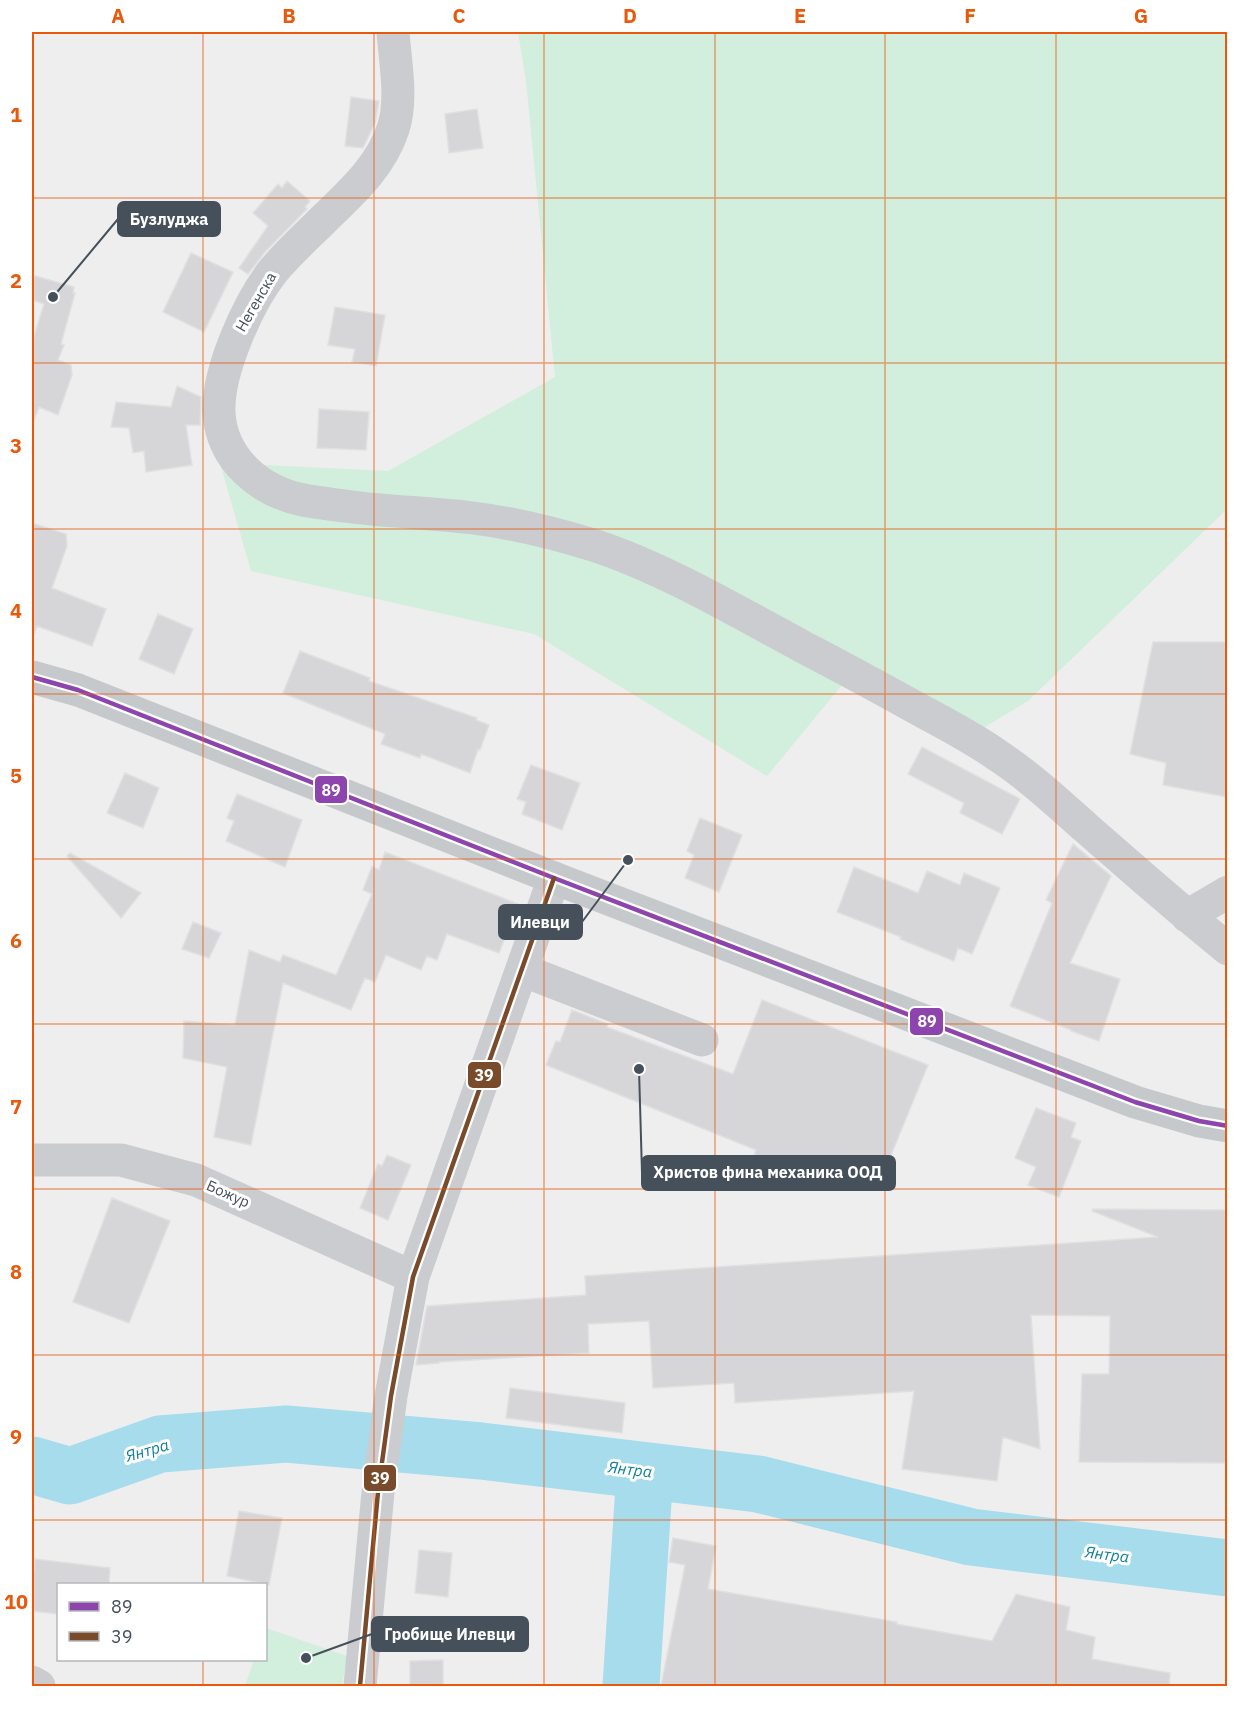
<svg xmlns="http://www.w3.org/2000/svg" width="1259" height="1718" viewBox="0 0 1259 1718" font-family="'IBM Plex Sans',sans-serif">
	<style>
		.green { fill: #d2eedd }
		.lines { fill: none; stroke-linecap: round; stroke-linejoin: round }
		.river { stroke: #a7dcec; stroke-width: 57 }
		.building { fill: #d6d6d8; stroke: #e0e0e1; stroke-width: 1.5 }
		.minor { stroke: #cacccf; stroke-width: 33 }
		.major { stroke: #c5c9cc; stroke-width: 33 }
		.bus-1-casing { stroke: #fff; stroke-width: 9 }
		.bus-2-casing { stroke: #fff; stroke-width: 9 }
		.bus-1 { stroke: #8e44ad; stroke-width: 4.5 }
		.bus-2 { stroke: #7a4b2a; stroke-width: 4.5 }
		.grid { fill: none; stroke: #e8590c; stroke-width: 1.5; stroke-opacity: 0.55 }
		.labels { text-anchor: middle; stroke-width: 6; stroke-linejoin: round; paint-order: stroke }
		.street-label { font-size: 15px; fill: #45505a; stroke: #fff }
		.water-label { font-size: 16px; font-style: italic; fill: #0d7e9e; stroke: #fff }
		.leader { fill: none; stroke: #45505a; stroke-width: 2 }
		.callout-dot { fill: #45505a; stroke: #fff; stroke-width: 2 }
		.callout { fill: #45505a; stroke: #45505a; stroke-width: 2 }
		.callout-label { font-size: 16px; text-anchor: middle; font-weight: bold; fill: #fff }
		.line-badge { stroke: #fff; stroke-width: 2 }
		.badge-label { font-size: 16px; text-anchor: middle; font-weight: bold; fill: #fff }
		.neatline { fill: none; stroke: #e8590c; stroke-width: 2 }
		.grid-label { font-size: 20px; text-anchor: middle; font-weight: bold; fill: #e8590c }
	</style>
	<rect width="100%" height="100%" fill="#efeeee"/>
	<path class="green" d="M 518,32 L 1227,32 L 1227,509 L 1028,701 L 985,727 L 960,732 L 852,673 L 767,776 L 534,634 L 251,571 L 220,463 L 388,471 L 555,377 L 526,81 Z
		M 266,1628 L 347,1656 L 342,1686 L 245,1686 L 254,1660 L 266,1660 Z"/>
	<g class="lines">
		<path class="river" d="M 32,1465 L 70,1476 L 160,1444 L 286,1434 L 481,1451 L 758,1484 L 971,1537 L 1228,1568
			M 631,1686 L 645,1471"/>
	</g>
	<path class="building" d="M 351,97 L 379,101 L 375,123 L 363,148 L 345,146 Z
		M 477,109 L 483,148 L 449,153 L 445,114 Z
		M 287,181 L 310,201 L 305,207 L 307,209 L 265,252 L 248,274 L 239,268 L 268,226 L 253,213 L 278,184 L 282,188 Z
		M 191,253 L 233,272 L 204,332 L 163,312 Z
		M 32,275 L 74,287 L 73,293 L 75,293 L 61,344 L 64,345 L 58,360 L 71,365 L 72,375 L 58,415 L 39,407 L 33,423 L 32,422 L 32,343 L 44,304 L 32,300 Z
		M 335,307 L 385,315 L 376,366 L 352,362 L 355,349 L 328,345 Z
		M 177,386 L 201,397 L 200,425 L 186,425 L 192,465 L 146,472 L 144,451 L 133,453 L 129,428 L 111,427 L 116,402 L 171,407 Z
		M 319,409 L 369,412 L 366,450 L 317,448 Z
		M 32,523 L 66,534 L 67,546 L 52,588 L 106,609 L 92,646 L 37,626 L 34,635 L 32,634 Z
		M 158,614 L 193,629 L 174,674 L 139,659 Z
		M 1153,642 L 1227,642 L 1227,797 L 1163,785 L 1166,763 L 1130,754 Z
		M 300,651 L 370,678 L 369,681 L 477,718 L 476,720 L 489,725 L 480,750 L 478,749 L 470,773 L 421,754 L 420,758 L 381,744 L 385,734 L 283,693 Z
		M 922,747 L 1020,799 L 1002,834 L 960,813 L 964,803 L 908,774 Z
		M 531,765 L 580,783 L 562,830 L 522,814 L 526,802 L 517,799 Z
		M 125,773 L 159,788 L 143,828 L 107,813 Z
		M 237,794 L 302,820 L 285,867 L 226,841 L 234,821 L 227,818 Z
		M 700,818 L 742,835 L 719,892 L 685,878 L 694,855 L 687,851 Z
		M 1073,844 L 1111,876 L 1070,963 L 1120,979 L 1099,1041 L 1071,1031 L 1071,1030 L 1010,1006 L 1052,903 L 1046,900 Z
		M 385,852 L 518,904 L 499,953 L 447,934 L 437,960 L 427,956 L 421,970 L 386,955 L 375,982 L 365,978 L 351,1010 L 283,983 L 251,1145 L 214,1137 L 227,1067 L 183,1058 L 184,1021 L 235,1025 L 249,950 L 280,962 L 283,955 L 336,975 L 372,894 L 363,890 L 372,866 L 379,870 Z
		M 70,853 L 141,893 L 121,918 L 67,856 Z
		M 854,867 L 918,893 L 927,871 L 960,885 L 964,873 L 1000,888 L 972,954 L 958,948 L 954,961 L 900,939 L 901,937 L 837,912 Z
		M 193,922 L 221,933 L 209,958 L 182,949 Z
		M 762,1000 L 928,1065 L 878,1187 L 825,1167 L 815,1188 L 776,1174 L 773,1181 L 749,1171 L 756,1150 L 546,1065 L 556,1041 L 560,1042 L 572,1010 L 608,1024 L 607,1027 L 733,1074 Z
		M 1036,1108 L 1076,1123 L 1071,1137 L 1081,1141 L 1059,1197 L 1028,1185 L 1036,1167 L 1015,1158 Z
		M 387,1155 L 411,1165 L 388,1220 L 360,1208 L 378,1164 L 382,1166 Z
		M 112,1198 L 170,1221 L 129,1323 L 73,1302 Z
		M 1093,1209 L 1227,1210 L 1227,1463 L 1079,1462 L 1082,1374 L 1109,1374 L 1110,1316 L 1031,1315 L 1040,1449 L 1003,1437 L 997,1481 L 902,1469 L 914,1391 L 735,1403 L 734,1383 L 653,1388 L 649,1321 L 588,1324 L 589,1353 L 439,1362 L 439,1363 L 416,1365 L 427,1306 L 586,1295 L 585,1276 L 1158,1237 L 1092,1211 Z
		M 510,1388 L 625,1403 L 622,1433 L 506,1418 Z
		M 239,1511 L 282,1518 L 269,1585 L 227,1576 Z
		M 673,1538 L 716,1546 L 708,1589 L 897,1622 L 896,1624 L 992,1641 L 1016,1594 L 1070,1607 L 1066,1630 L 1095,1637 L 1092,1659 L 1170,1673 L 1169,1686 L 661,1686 L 685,1565 L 669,1562 Z
		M 419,1550 L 452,1553 L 448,1597 L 415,1593 Z
		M 35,1559 L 110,1568 L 109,1584 L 58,1584 L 58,1614 L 32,1611 L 32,1587 Z
		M 443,1660 L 443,1686 L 410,1686 L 410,1661 Z"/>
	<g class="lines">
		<path class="minor" d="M 393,32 C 395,62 403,99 393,129 C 381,166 352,192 325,218 C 308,235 289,252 273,271 C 248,303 217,372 219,413 C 222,460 260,491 303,500 C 319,503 336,505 352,507 C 392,512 433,513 473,518 C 513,523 554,533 593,545 C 664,568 738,612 805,648 C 844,668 882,689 920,710 C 946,724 973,738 997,755 C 1029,776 1057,802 1085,827 C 1132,868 1179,910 1228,949
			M 1187,916 L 1228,892
			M 522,970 L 702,1040
			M 32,1160 L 121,1160 L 196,1180 L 413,1277
			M 32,1682 L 39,1686
			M 360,1686 L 378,1492 L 391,1396 L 413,1277 L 554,878"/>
		<path class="major" d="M 32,677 L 78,690 L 554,878 L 1135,1102 L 1199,1121 L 1228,1126"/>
		<g class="bus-1-casing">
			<path id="bus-1" d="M 32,677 L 78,690 L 554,878 L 1135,1102 L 1199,1121 L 1228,1126"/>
		</g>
		<g class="bus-2-casing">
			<path id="bus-2" d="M 360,1686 L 378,1492 L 391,1396 L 413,1277 L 554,878"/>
		</g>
		<use href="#bus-1" class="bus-1"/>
		<use href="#bus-2" class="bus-2"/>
	</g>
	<path class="grid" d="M 203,32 L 203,1584M 374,32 L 374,1686M 544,32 L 544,1686M 715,32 L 715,1686M 885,32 L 885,1686M 1056,32 L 1056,1686M 32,198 L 1228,198M 32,363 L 1228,363M 32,529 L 1228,529M 32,694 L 1228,694M 32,859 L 1228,859M 32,1024 L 1228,1024M 32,1189 L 1228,1189M 32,1355 L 1228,1355M 32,1520 L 1228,1520M 203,1660 L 203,1686"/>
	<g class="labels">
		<g class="street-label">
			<text transform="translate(256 302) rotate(-60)" y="5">Негенска</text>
			<text transform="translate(228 1194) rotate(24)" y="5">Божур</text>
		</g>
		<g class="water-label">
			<text transform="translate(147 1450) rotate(-16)" y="6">Янтра</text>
			<text transform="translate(630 1469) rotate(7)" y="6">Янтра</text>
			<text transform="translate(1107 1554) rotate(7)" y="6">Янтра</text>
		</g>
	</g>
	<path class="leader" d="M53 297L118 219M628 860L582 922M639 1069L642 1173M306 1658L372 1634"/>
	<g class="callout-dot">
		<circle cx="53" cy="297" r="6"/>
		<circle cx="628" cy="860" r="6"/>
		<circle cx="639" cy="1069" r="6"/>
		<circle cx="306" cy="1658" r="6"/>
	</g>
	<g class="callout">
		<rect x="118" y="202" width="102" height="34" rx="6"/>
		<rect x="499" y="905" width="83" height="34" rx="6"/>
		<rect x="642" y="1156" width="253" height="34" rx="6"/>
		<rect x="372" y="1617" width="156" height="34" rx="6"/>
	</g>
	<g class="callout-label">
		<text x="169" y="225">Бузлуджа</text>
		<text x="540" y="928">Илевци</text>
		<text x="768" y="1178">Христов фина механика ООД</text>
		<text x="450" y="1640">Гробище Илевци</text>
	</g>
	<g class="line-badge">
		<rect x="314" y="775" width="34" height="29" rx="6" fill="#8e44ad"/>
		<rect x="909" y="1007" width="35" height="29" rx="6" fill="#8e44ad"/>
		<rect x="467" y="1061" width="35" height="28" rx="6" fill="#7a4b2a"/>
		<rect x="363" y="1464" width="34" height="28" rx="6" fill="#7a4b2a"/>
	</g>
	<g class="badge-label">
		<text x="331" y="796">89</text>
		<text x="927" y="1027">89</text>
		<text x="484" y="1081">39</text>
		<text x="380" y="1484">39</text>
	</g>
	<rect width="1259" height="1718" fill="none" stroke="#ffffff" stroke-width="66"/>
	<rect x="57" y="1583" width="210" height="78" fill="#ffffff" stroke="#b5b9bd" stroke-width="1.5"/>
	<rect x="69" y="1602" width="30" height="9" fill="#8e44ad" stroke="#b5b9bd" stroke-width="1.5"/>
	<text x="111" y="1613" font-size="18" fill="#45505a">89</text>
	<rect x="69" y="1632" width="30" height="9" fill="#7a4b2a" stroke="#b5b9bd" stroke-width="1.5"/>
	<text x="111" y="1643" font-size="18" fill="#45505a">39</text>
	<rect x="33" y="33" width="1193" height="1652" class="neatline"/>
	<g class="grid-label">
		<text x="118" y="23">A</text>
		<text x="289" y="23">B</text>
		<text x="459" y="23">C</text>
		<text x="630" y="23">D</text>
		<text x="800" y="23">E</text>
		<text x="970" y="23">F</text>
		<text x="1141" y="23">G</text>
		<text x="16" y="122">1</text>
		<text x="16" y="288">2</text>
		<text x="16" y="453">3</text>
		<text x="16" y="618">4</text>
		<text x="16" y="783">5</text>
		<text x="16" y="948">6</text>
		<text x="16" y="1114">7</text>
		<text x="16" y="1279">8</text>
		<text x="16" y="1444">9</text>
		<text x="16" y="1609">10</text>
	</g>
</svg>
